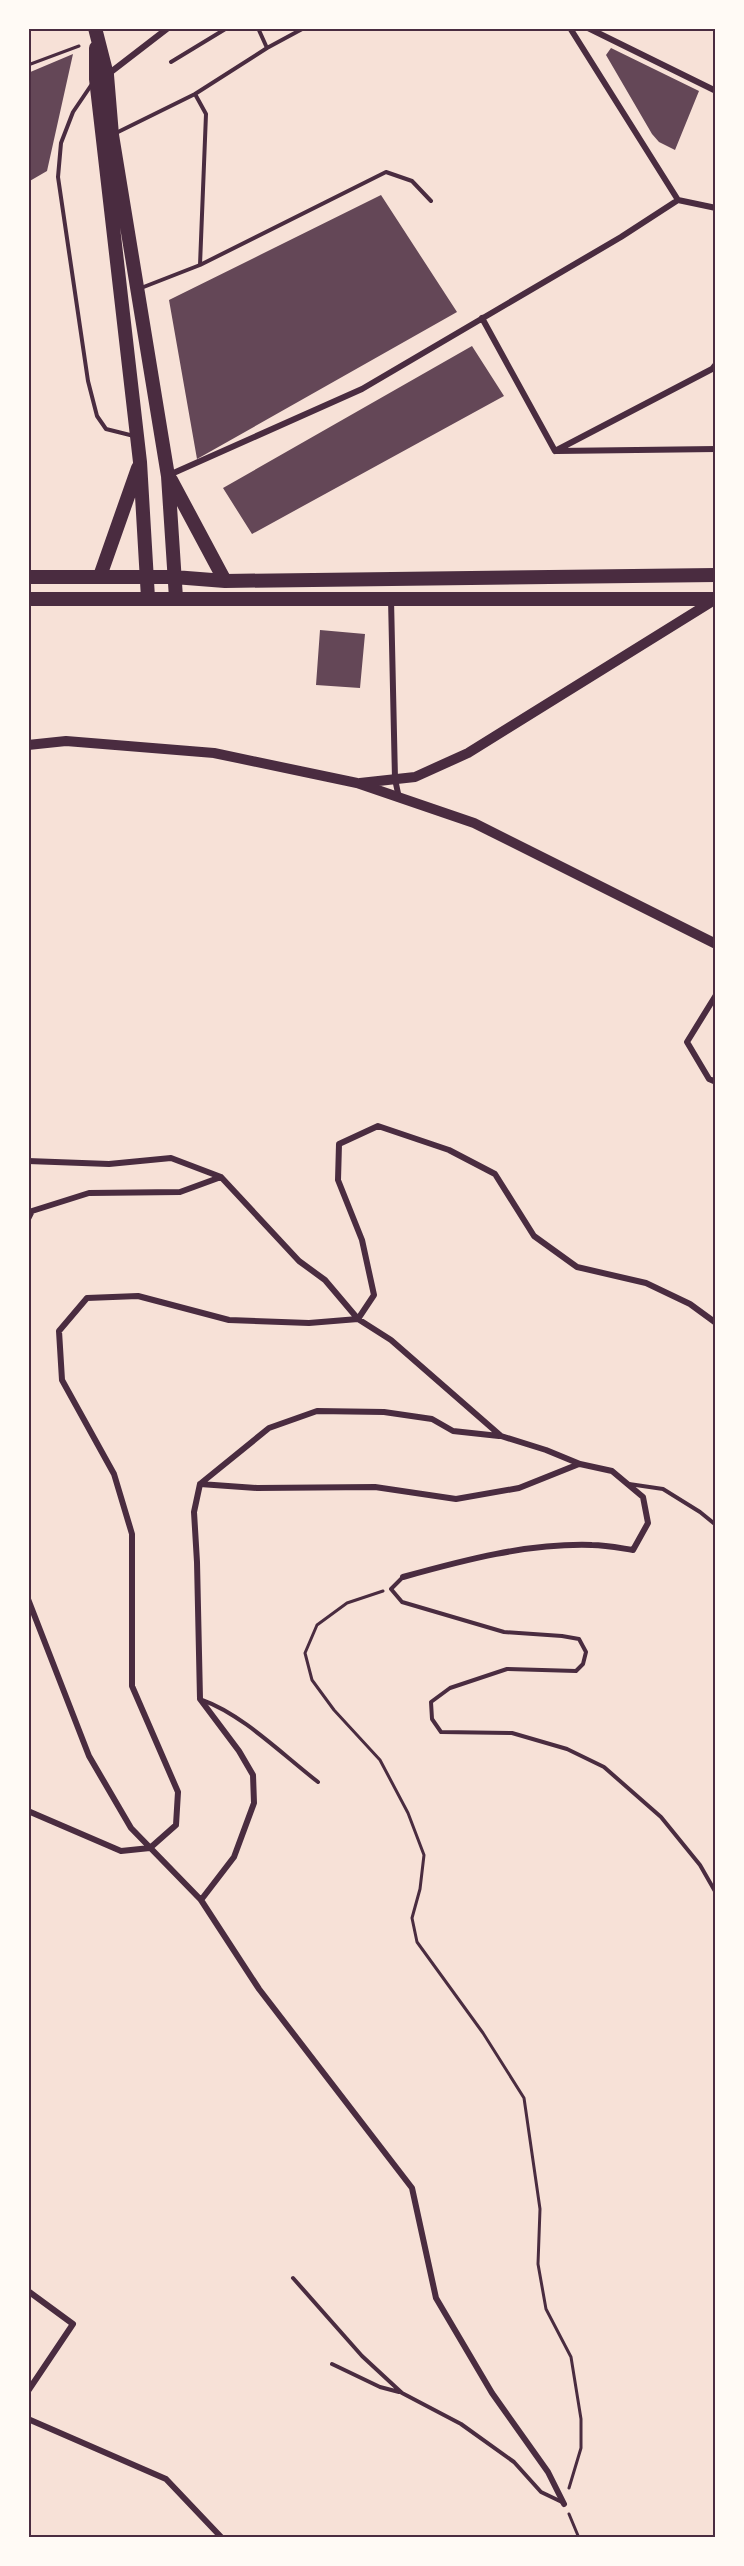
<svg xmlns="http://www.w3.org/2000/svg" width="744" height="2566" viewBox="0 0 744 2566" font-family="'Space Grotesk',sans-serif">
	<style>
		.building { fill: #644757 }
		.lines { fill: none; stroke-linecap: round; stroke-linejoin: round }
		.path { stroke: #4a2c40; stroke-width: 3 }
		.service { stroke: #4a2c40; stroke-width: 4 }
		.minor { stroke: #4a2c40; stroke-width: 6 }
		.tertiary { stroke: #4a2c40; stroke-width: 10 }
		.primary { stroke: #4a2c40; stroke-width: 14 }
		.neatline { fill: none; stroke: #4a2c40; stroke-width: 2 }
	</style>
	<rect width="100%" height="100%" fill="#f7e1d7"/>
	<path class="building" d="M 611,48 L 699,91 L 675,150 L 659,142 L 652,134 L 606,55 Z
		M 73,54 L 47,171 L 28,182 L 28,73 Z
		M 381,195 L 457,312 L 197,459 L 169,300 Z
		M 472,346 L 504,396 L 252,534 L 223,488 Z
		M 320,630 L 365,634 L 360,688 L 316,685 Z"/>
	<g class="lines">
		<path class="path" d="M 28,65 L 79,46
			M 383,1591 L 347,1603 L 317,1625 L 305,1653 L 312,1680 L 334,1710 L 380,1760 L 408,1813 L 424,1855 L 420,1889 L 412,1918 L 417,1942 L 483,2033 L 524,2098 L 540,2209 L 538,2264 L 546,2309 L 571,2357 L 581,2419 L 581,2448 L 569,2488
			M 569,2514 L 579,2538"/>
		<path class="service" d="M 258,28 L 267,48
			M 171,62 L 227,28
			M 92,84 L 73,112 L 61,143 L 58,177 L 88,381 L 97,416 L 106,429 L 134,436
			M 195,94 L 206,114 L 200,265
			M 116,133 L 195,94 L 267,48 L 304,28
			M 141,288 L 200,265 L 386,172 L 412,181 L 431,201
			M 629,1484 L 663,1489 L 700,1512 L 716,1525
			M 403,1577 L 391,1589 L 402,1602 L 504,1632 L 562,1636 L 579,1639 L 586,1652 L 583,1664 L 576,1671 L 507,1669 L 450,1688 L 431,1702 L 432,1719 L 441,1732 L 512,1733 L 567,1749 L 604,1767 L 661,1817 L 700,1865 L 716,1893
			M 202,1700 C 242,1714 283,1755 318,1782
			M 293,2278 L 362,2356 L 402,2393 L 461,2424 L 514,2462 L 541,2492 L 564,2503
			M 332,2364 L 380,2387 L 399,2392"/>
		<path class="minor" d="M 570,28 L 678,200
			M 588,28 L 716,91
			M 107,75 L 168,28
			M 482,318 L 555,451 L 712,369 L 716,364
			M 557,451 L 716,449
			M 169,475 L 362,389 L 621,237 L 678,200 L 716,208
			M 391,599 L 395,779 L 399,798
			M 716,995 L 687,1042 L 709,1079 L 716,1082
			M 28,1161 L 109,1164 L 171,1158 L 221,1177 L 299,1261 L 325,1280 L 358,1319 L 391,1340 L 501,1436 L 546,1450 L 580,1464 L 612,1471 L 643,1497 L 648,1523 L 633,1550 C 620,1548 606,1545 592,1545 C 528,1543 464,1560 403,1577
			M 28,1219 L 32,1211 L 89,1193 L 180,1192 L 221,1177
			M 200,1484 L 257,1488 L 375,1487 L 456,1499 L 519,1488 L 579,1464
			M 28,1599 L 89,1756 L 131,1828 L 201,1900 L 259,1989 L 412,2188 L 436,2298 L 492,2393 L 548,2472 L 564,2504
			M 28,1811 L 121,1851 L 150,1848 L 176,1825 L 178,1792 L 132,1686 L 132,1534 L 114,1474 L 62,1380 L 59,1331 L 87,1298 L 138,1296 L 229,1320 L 309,1323 L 358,1319 L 374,1295 L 362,1240 L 338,1180 L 339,1144 L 378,1126 L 449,1150 L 495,1174 L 534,1236 L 577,1267 L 646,1283 L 690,1304 L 716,1323
			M 201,1900 L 234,1857 L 254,1803 L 253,1775 L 239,1751 L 200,1699 L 197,1562 L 194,1512 L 200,1484 L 269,1428 L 317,1411 L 384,1412 L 432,1419 L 453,1431 L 499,1436
			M 28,2291 L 73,2324 L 28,2391
			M 28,2419 L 166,2479 L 222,2538"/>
		<path class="tertiary" d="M 28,745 L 66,741 L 214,753 L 357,783 L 474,823 L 716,944
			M 360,783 L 415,777 L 468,753 L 716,599"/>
		<path class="primary" d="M 95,28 L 107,75 L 112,135 L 168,476 L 176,598
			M 96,48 L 96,79 L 140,462 L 148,598
			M 171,480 L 225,581
			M 100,576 L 138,468
			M 28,577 L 174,577 L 225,581 L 716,575
			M 28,599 L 716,599"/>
	</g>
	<rect width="744" height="2566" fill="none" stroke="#fffaf5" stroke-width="60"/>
	<rect x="30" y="30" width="684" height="2506" class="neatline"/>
</svg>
